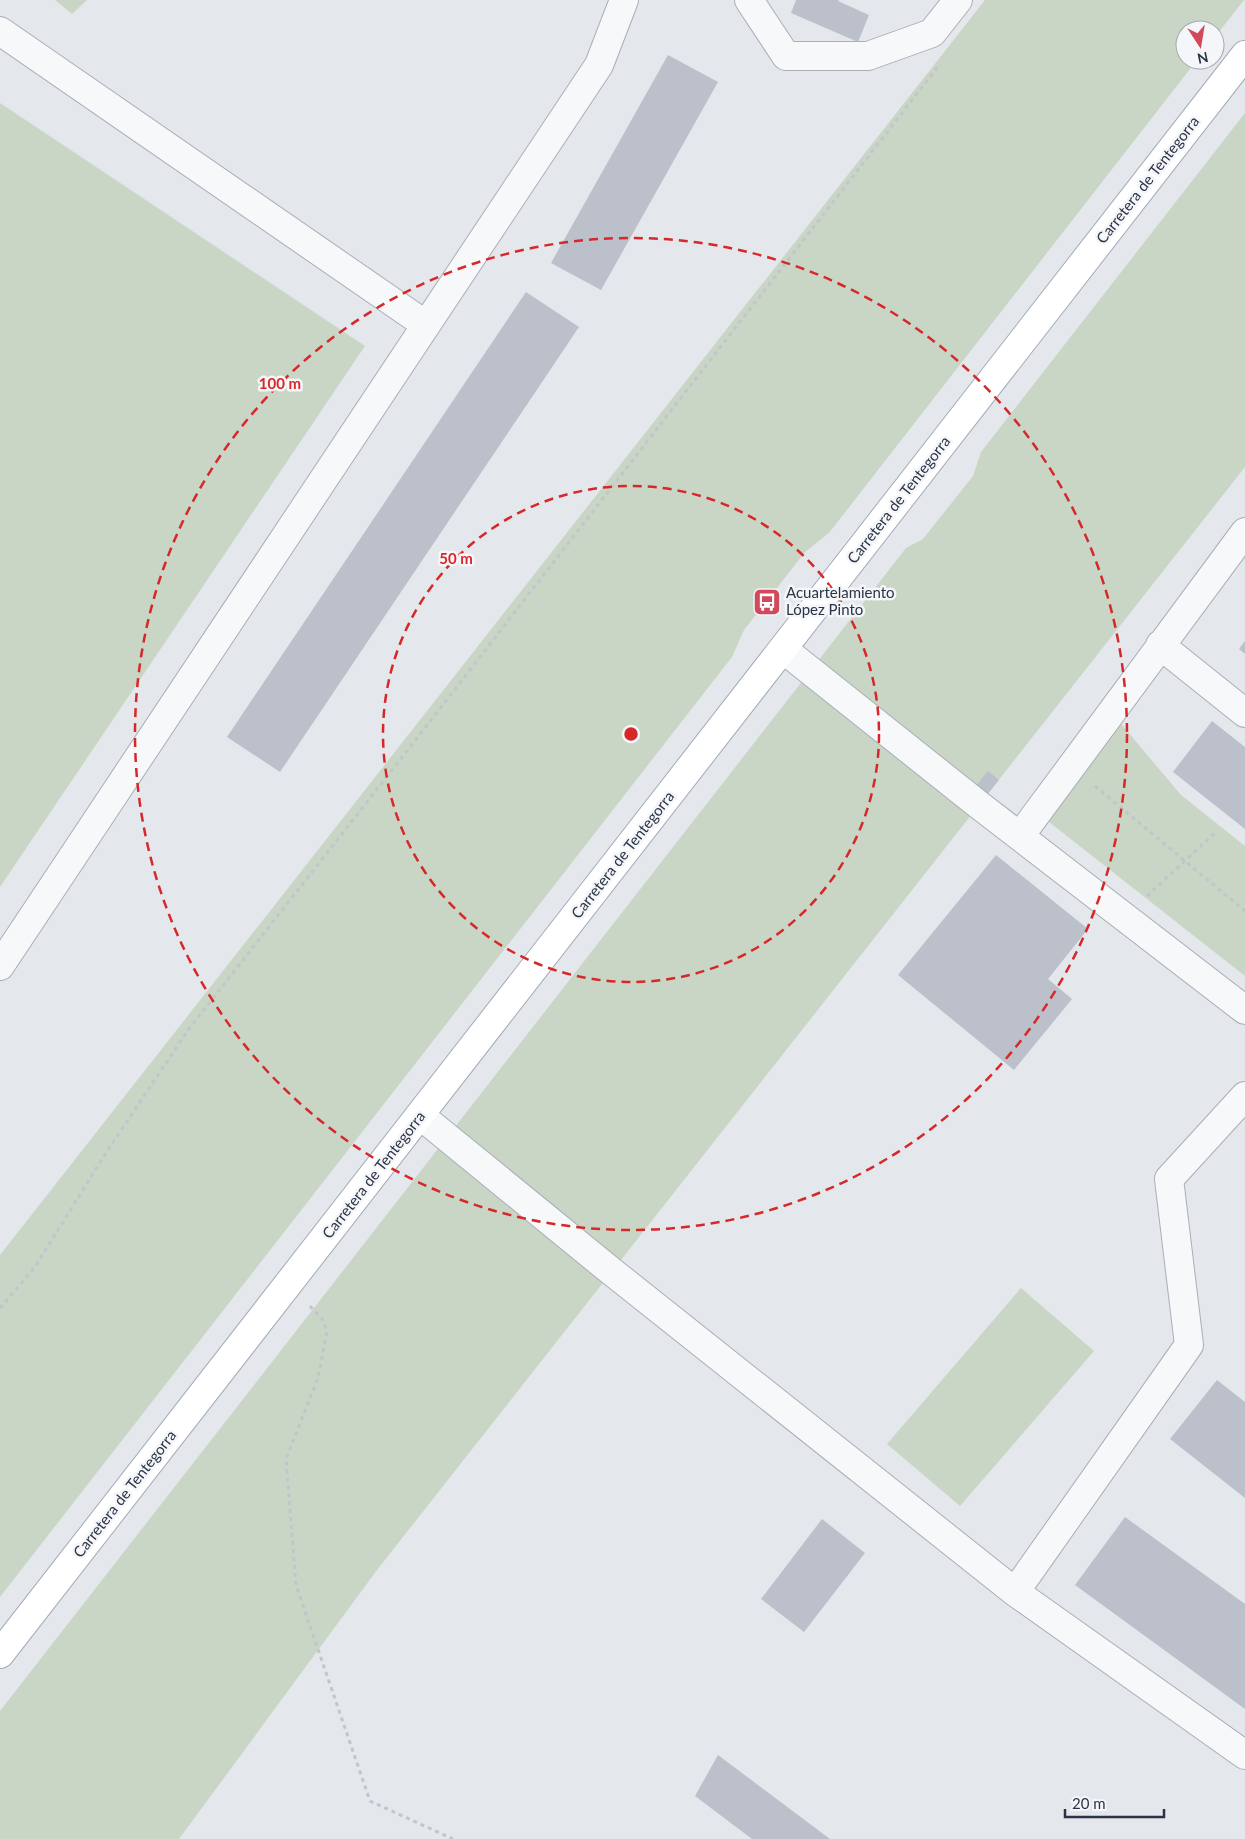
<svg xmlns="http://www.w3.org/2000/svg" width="1245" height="1839" viewBox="0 0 1245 1839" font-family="Lato,sans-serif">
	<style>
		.green { fill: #c9d6c5 }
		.building { fill: #bbc0ca }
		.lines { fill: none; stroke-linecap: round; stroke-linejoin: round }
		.minor-casing { stroke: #a9aeb7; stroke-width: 30 }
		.major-casing { stroke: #a3abb8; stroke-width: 30 }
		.path { stroke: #c2c5cb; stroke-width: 3; stroke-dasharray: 4 4; stroke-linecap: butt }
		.minor { stroke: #f7f8fa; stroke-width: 28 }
		.major { stroke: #fff; stroke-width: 28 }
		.ring { fill: none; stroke: #d62828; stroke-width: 2.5; stroke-dasharray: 9 6 }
		.labels { text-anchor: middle; stroke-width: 5; stroke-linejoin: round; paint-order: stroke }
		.street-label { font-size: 15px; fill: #2b3445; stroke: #f4f6f9 }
		.poi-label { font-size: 15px; fill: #2b3445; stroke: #f4f6f9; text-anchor: start }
		.centre { fill: #d62828; stroke: #f4f6f9; stroke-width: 2.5 }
		.ring-label { font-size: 15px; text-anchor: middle; font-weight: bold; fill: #d62828; stroke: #f4f6f9; stroke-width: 5; stroke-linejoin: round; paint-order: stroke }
	</style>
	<rect width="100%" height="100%" fill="#e4e7ec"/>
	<path class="green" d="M 55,0 L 87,0 L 72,14 Z
		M 985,0 L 1244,0 L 1215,37 L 1215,30 L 1185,30 L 1185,60 L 1197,60 L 829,533 L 805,552 L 744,630 L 732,657 L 0,1597 L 0,1255 Z
		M 0,103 L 365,346 L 0,887 Z
		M 1245,113 L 1245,467 L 377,1570 L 179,1839 L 0,1839 L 0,1711 L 906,548 L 923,539 L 973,476 L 981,452 Z
		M 1117,719 L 1181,795 L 1245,846 L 1245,976 L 1044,818 Z
		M 1021,1288 L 1094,1351 L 960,1506 L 887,1444 Z"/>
	<path class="building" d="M 796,0 L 839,0 L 838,1 L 869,15 L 858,42 L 791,13 Z
		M 668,55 L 718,82 L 601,290 L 551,263 Z
		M 526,292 L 579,327 L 280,772 L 227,737 Z
		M 1245,641 L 1245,654 L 1239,649 Z
		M 1212,721 L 1245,747 L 1245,829 L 1173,772 Z
		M 988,771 L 999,780 L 986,796 L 975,787 Z
		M 996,855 L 1088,929 L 1048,979 L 1072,999 L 1014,1070 L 898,975 Z
		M 1217,1380 L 1245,1402 L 1245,1498 L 1170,1439 Z
		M 1125,1517 L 1245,1604 L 1245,1709 L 1075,1585 Z
		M 822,1519 L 865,1553 L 804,1632 L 761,1599 Z
		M 718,1755 L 830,1839 L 752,1839 L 695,1796 Z"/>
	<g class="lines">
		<g class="minor-casing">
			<path id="minor" d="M 749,0 L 786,56 L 868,56 L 932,33 L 958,0
				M 0,31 L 426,325
				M 1160,645 L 1245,713
				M 783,649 L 979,805 L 1245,1010
				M 1020,836 L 1245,532
				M 0,966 L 599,65 L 624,0
				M 421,1116 L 611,1271 L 1015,1592 L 1245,1755
				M 1015,1592 L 1189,1345 L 1169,1179 L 1245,1096"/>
		</g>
		<g class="major-casing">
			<path id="major" d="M 0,1654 L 1245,55"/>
		</g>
		<path class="path" d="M 1095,786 L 1245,911
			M 1147,896 L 1215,833
			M 310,1306 L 322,1319 L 327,1331 L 318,1378 L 286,1459 L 296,1585 L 370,1801 L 453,1839
			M 0,1308 L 35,1267 L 102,1159 L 188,1030 L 407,751 L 940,64"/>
		<use href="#minor" class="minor"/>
		<use href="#major" class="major"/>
	</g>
	<g class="ring">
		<circle cx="631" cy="734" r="248"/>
		<circle cx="631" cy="734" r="496"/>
	</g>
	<defs>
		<g id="bus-square" transform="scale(1.4375)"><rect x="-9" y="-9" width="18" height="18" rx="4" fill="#d1495b" stroke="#f4f6f9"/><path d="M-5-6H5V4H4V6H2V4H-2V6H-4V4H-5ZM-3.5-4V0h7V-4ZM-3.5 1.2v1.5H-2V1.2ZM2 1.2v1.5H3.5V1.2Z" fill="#fff"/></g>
	</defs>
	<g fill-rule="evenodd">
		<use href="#bus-square" x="767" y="602"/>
	</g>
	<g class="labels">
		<g class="street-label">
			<text transform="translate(1148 180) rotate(-52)" y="5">Carretera de Tentegorra</text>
			<text transform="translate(899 500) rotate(-52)" y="5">Carretera de Tentegorra</text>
			<text transform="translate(623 855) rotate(-52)" y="5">Carretera de Tentegorra</text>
			<text transform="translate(374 1175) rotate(-52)" y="5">Carretera de Tentegorra</text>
			<text transform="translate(125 1494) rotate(-52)" y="5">Carretera de Tentegorra</text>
		</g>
		<g class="poi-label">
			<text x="786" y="598">Acuartelamiento<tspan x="786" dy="17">López Pinto</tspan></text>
		</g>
	</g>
	<circle cx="631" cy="734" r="8" class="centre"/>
	<g class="ring-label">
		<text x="280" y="389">100 m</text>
		<text x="456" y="564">50 m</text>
	</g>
	<g transform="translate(1200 45) rotate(168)"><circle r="24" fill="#f4f6f9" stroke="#a4a8b1"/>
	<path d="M0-4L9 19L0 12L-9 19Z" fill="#d1495b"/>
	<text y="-8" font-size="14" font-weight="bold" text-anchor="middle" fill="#2b3445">N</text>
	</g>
	<path d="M1065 1809v8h99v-8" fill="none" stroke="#2b3445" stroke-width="2.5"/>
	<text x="1072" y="1809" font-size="15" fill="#2b3445" stroke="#f4f6f9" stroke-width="4" paint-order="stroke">20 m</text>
</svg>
